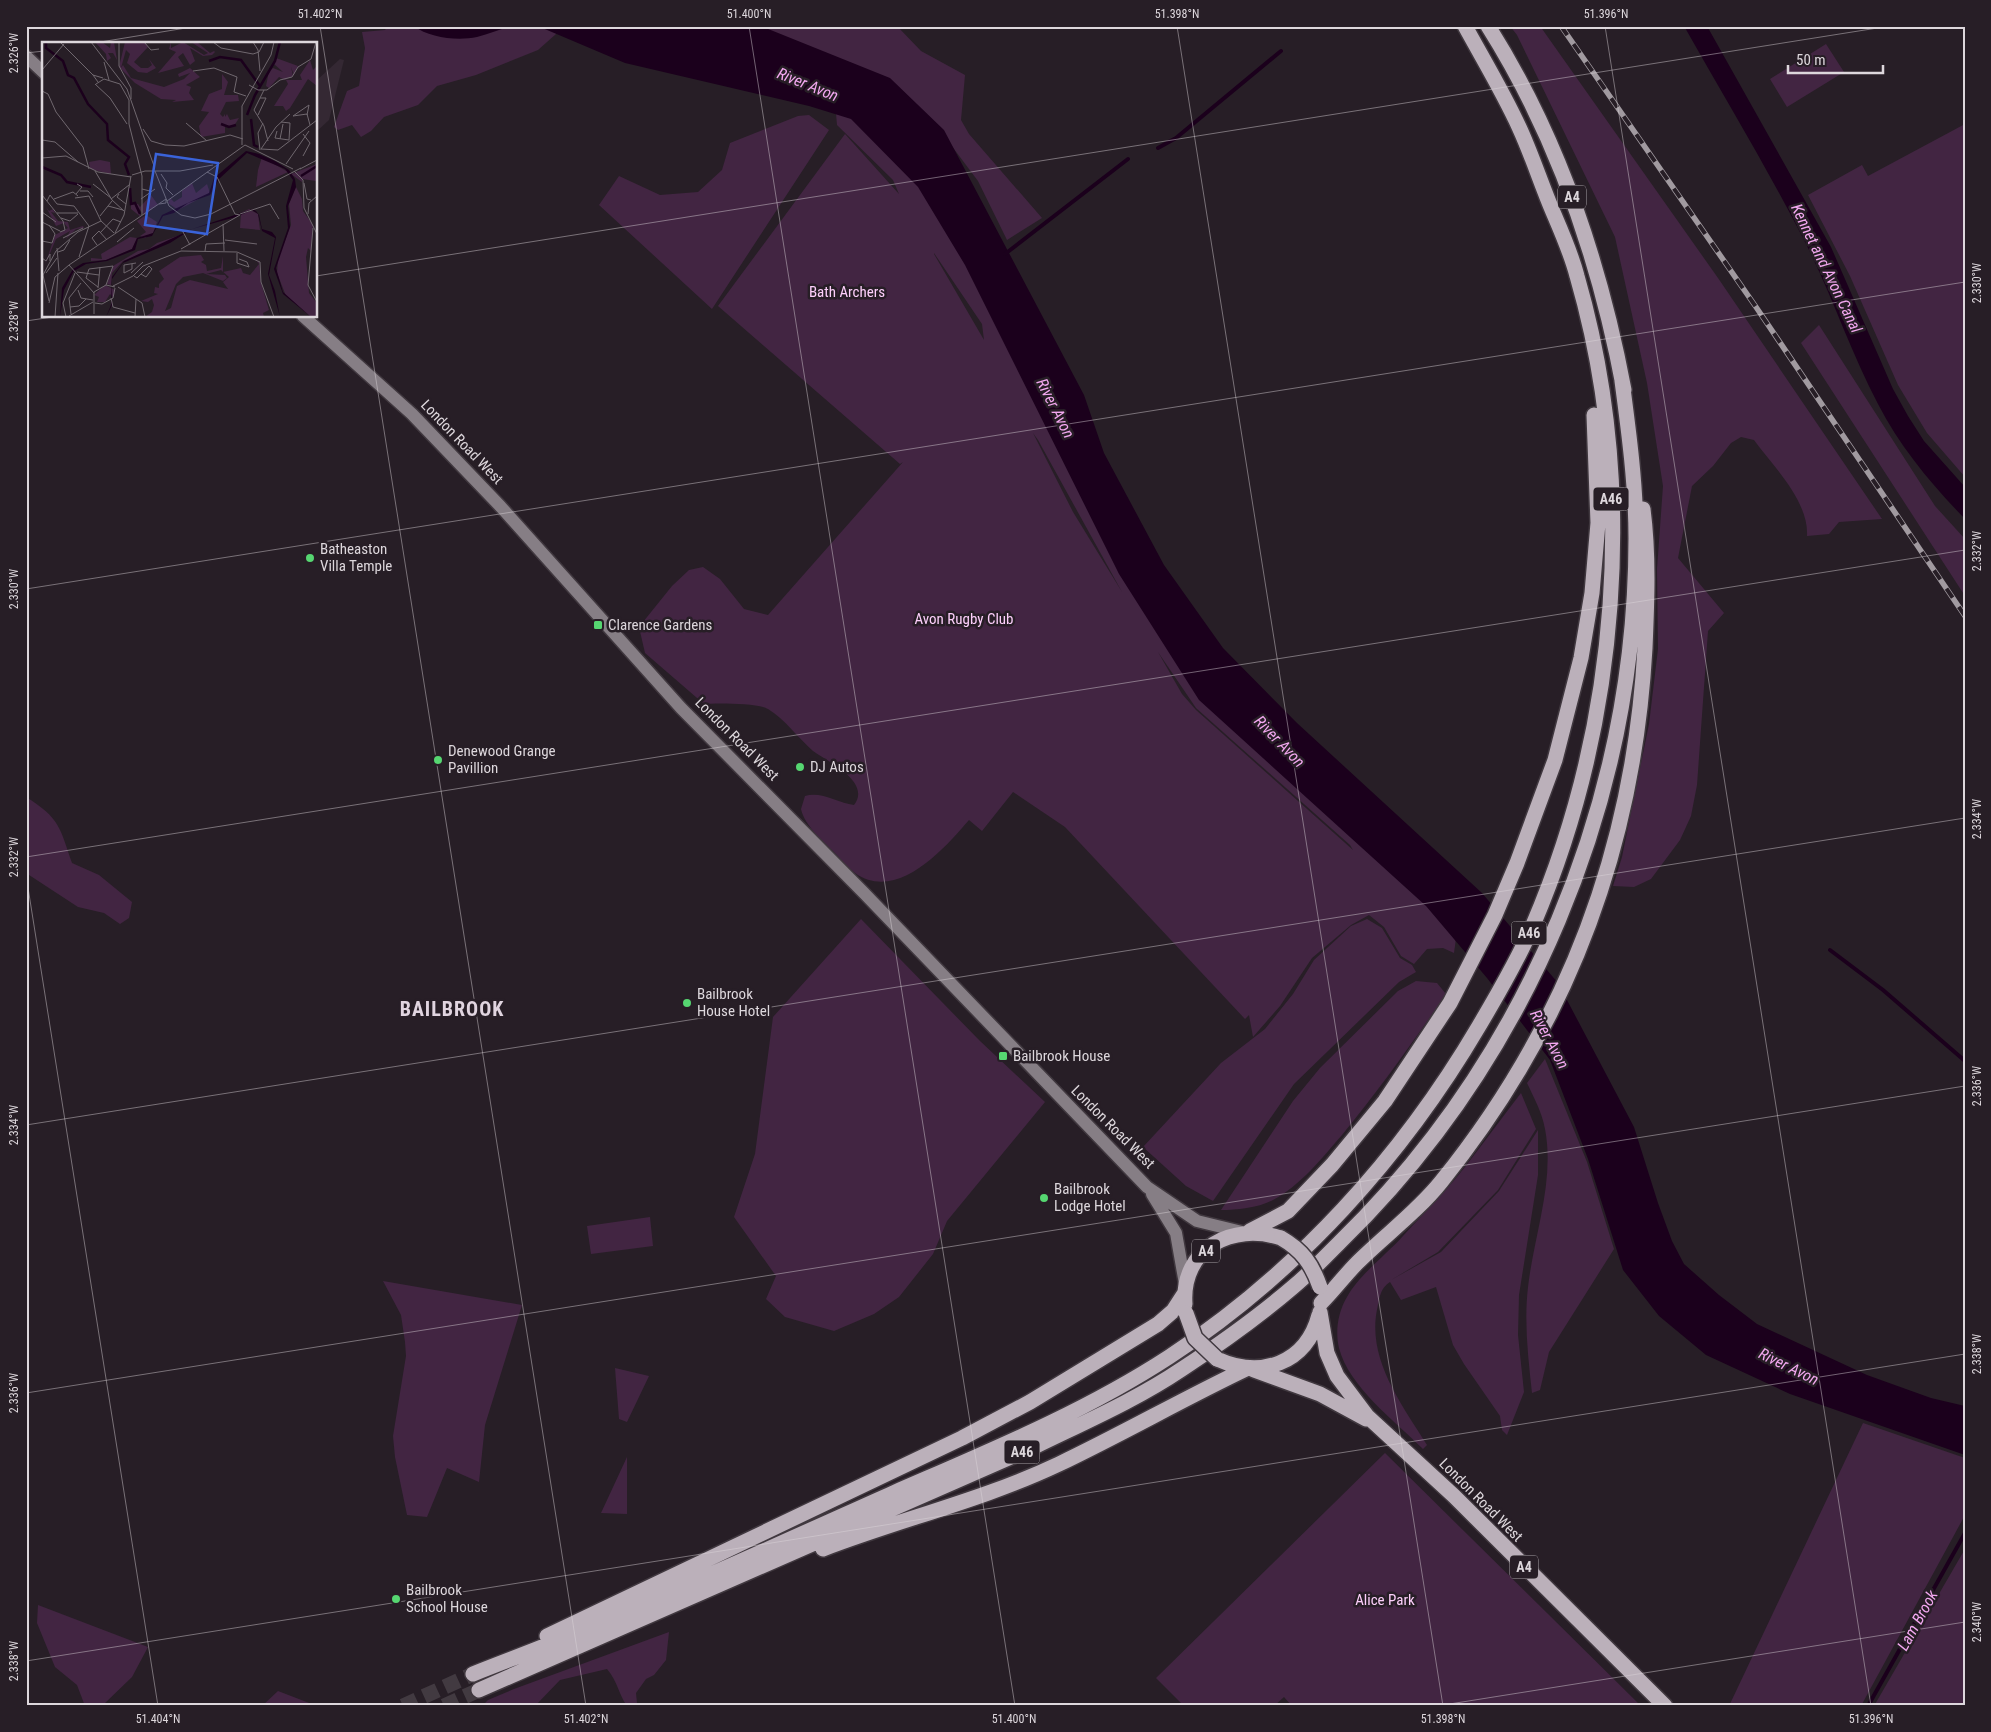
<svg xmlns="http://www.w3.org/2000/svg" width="1991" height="1732" viewBox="0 0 1991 1732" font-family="'Roboto Condensed',sans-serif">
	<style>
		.built { fill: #342833 }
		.green { fill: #422542; fill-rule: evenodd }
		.water { fill: #1b001c }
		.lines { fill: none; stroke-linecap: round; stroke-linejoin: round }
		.stream { stroke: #1b001c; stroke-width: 4 }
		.highway-tunnel { stroke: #423a41; stroke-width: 15; stroke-dasharray: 15 8; stroke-linecap: butt }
		.secondary-casing { stroke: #40383f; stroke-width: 15 }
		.highway-casing { stroke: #40383f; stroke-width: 18 }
		.secondary { stroke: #867e85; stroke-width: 12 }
		.highway { stroke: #bbb0ba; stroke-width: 15 }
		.rail-casing { stroke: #a19aa0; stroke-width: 5.5 }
		.rail { stroke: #271e26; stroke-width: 4; stroke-dasharray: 11; stroke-linecap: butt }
		.highway-bridge-casing { stroke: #40383f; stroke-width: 18; stroke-linecap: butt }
		.highway-bridge { stroke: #bbb0ba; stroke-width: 15 }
		.ticks { fill: none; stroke: #ddd7dc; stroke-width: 1; stroke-opacity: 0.45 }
		.poi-dot { fill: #56d671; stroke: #271e26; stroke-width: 2 }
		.labels { text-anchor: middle; stroke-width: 5; stroke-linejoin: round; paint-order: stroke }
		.shield { fill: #271e26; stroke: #a6a0a5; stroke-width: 1 }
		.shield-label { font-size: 14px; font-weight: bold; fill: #ddd7dc }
		.park-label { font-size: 15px; fill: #fdcffb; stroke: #271e26 }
		.street-label { font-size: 15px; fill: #ddd7dc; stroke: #271e26 }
		.poi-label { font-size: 15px; fill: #ddd7dc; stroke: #271e26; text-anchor: start }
		.water-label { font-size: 16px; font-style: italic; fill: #f3a8f0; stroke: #271e26 }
		.district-label { font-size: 20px; font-weight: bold; letter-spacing: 1px; fill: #e1d5e0; stroke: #271e26 }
		.inset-river { fill: none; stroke: #1b001c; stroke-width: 2.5 }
		.inset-road { fill: none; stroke: #70686f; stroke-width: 1 }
		.view { fill: #3a63d9; fill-opacity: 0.15; stroke: #3a63d9; stroke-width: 2.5 }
		.inset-edge { fill: none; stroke: #ddd7dc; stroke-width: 2.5 }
		.neatline { fill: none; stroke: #ddd7dc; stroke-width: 2 }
		.ticks-label { font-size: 12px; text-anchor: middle; fill: #ddd7dc }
	</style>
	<rect width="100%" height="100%" fill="#271e26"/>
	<path class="built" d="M 340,59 L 344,60 L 329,120 L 316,132 L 316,81 Z"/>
	<path class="green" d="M 388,26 L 557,26 L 556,34 L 538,50 L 476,75 L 437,86 L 418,105 L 384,117 L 371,131 L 361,137 L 352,125 L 338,130 L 334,127 L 347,91 L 359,86 L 365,48 L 362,32 L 385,30 Z
		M 715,26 L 897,26 L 921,51 L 965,75 L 961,120 L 969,134 L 1042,218 L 1007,240 L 978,181 L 945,137 Z
		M 1510,26 L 1540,26 L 1718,278 L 1882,519 L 1839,522 L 1829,534 L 1807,536 C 1809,501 1773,466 1754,440 L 1741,437 L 1731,443 L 1713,466 L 1692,486 L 1678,558 L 1724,613 L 1708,631 L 1697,785 L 1691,816 L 1680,840 L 1651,879 L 1634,887 L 1613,886 L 1622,857 L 1649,724 L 1658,649 L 1657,569 L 1663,486 L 1647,383 L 1615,237 L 1517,35 Z
		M 1826,44 L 1844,72 L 1787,107 L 1770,79 Z
		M 835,102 L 933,194 L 1090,509 L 1458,924 L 1454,953 L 1443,948 L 1427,949 L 1414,964 L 1401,956 L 1384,927 L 1369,915 L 1351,925 L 1312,958 L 1280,1006 L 1253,1037 L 1249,1015 L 1245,1019 L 1065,827 L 1013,792 L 982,831 L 969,820 C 945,848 897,903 855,873 C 847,867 840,858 833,851 C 821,839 805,826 801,809 L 805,796 C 821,791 838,803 854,805 C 872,782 827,761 813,751 C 798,738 785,719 768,709 C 759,703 716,703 704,704 L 645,653 L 639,627 L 672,586 L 689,570 L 703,567 L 720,579 L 744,609 L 768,615 L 903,462 L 900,464 L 718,306 L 845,134 L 899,194 L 893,180 L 837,125 ZM 934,253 L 982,324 L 984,340 L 934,254 ZM 1033,433 L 1038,440 L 1122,592 L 1073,512 ZM 1158,652 L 1196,708 L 1350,845 L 1353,850 L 1196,710 L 1182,694 Z
		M 809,115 L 829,130 L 712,309 L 599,205 L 619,176 L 660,195 L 698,192 L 722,170 L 730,143 L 798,116 Z
		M 1965,124 L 1965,477 L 1927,433 L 1898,385 L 1850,276 L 1808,195 L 1862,165 L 1868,176 Z
		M 1819,325 L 1935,506 L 1965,539 L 1965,596 L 1801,343 Z
		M 26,797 C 60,818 60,828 72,863 L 99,875 L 132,902 L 129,918 L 120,924 L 104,913 L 78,907 L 26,873 Z
		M 861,919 L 980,1041 L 1045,1102 L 947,1221 L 933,1254 L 899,1297 L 874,1314 L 834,1331 L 785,1317 L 766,1299 L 776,1276 L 734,1217 L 755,1154 L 773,1017 Z
		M 1367,919 L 1382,928 L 1400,958 L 1412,965 L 1416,972 L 1399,982 L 1294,1084 L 1213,1201 L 1186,1186 L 1143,1147 L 1221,1063 L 1265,1029 L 1293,994 L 1314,960 L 1351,926 Z
		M 1416,981 L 1437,983 L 1446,994 C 1413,1042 1379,1090 1342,1135 C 1322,1158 1300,1186 1273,1200 C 1258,1208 1237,1210 1221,1210 L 1293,1101 L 1320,1068 L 1398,991 Z
		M 1545,1059 L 1587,1162 L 1614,1249 L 1549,1352 L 1540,1390 L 1532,1393 C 1528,1357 1524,1322 1528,1287 C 1534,1235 1555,1181 1545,1129 C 1542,1112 1534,1098 1527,1083 Z
		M 1521,1093 L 1536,1129 L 1498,1190 L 1438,1252 L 1391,1280 L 1441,1252 L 1499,1191 L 1538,1130 L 1538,1175 L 1519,1295 L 1518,1335 L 1524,1392 L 1507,1435 L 1502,1430 L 1500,1416 L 1464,1364 L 1453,1345 L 1436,1287 L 1401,1300 L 1390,1282 C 1381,1288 1380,1295 1378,1305 C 1365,1357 1401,1403 1427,1445 L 1423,1449 C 1395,1421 1349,1387 1339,1348 C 1335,1331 1338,1312 1347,1297 C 1358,1276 1387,1254 1403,1236 C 1426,1211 1451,1186 1471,1159 C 1488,1137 1504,1115 1521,1093 Z
		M 650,1217 L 653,1246 L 591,1254 L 587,1226 Z
		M 383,1281 L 522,1305 L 485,1425 L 479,1482 L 447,1468 L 427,1517 L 407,1515 L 395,1457 L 393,1436 L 406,1356 L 405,1342 L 401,1315 Z
		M 615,1368 L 649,1376 L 627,1422 L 619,1419 Z
		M 1863,1423 L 1965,1458 L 1965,1515 L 1861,1706 L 1729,1706 Z
		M 1385,1453 L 1641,1706 L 1292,1706 L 1284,1697 L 1274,1706 L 1184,1706 L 1156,1678 Z
		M 627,1457 L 627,1514 L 601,1513 Z
		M 1965,1549 L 1965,1706 L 1874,1706 Z
		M 38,1605 L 148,1647 L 132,1677 L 104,1704 L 105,1706 L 85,1706 L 77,1685 L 55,1667 L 37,1623 Z
		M 669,1632 L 666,1660 L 654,1675 L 646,1679 L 636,1693 L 637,1703 L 627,1706 C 618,1693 618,1682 607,1669 L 560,1680 L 535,1706 L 482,1706 L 488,1700 L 514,1689 Z
		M 278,1691 L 317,1706 L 262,1706 Z"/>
	<path class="water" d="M 414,26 L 514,26 C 502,28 490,34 477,37 C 458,41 429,38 414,26 Z
		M 533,26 L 761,26 L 890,78 L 944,130 L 1084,395 L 1104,453 L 1164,565 L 1223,648 L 1297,723 L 1482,893 L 1558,983 L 1634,1127 L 1658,1203 L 1672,1241 L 1684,1264 L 1719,1295 L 1757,1324 L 1867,1375 L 1931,1398 L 1965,1406 L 1965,1455 L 1790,1394 L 1706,1355 L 1659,1316 L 1623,1270 L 1588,1159 L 1550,1060 L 1487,978 L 1426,906 L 1199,700 L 1119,574 L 965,265 L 918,187 L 851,119 L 809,106 L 625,63 L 540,27 Z
		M 1684,26 L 1707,26 L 1831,247 L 1893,389 L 1908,416 L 1924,441 L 1965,487 L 1965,519 C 1932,485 1900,447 1878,404 C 1850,351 1831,292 1803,238 C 1766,166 1724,97 1684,26 Z"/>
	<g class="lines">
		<path class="stream" d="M 1158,148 L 1176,138 L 1281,51
			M 1005,254 L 1128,159
			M 1830,950 L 1883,990 L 1965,1061
			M 1868,1706 L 1965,1533"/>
		<path class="highway-tunnel" d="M 403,1706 L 473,1674
			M 444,1706 L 479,1690"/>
		<g class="secondary-casing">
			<path id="secondary" d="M 26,56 L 44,73
				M 303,316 L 412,414 L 501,507 L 681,708 L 864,893 L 1147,1187 L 1197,1221 L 1242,1232
				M 1152,1194 L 1176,1233 L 1185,1284"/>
		</g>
		<g class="highway-casing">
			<path id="highway" d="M 1488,26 C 1558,137 1600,262 1624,390
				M 1250,1231 L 1288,1211 L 1332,1165 L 1385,1101 L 1450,1003 L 1495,915 L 1517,863 L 1555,760 L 1581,658 L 1592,593 L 1598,523 L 1594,415
				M 1321,1303 C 1334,1290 1345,1275 1357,1263 C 1384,1236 1417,1212 1441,1182 C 1567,1026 1634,848 1645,648 C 1647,602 1649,555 1643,509
				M 1185,1304 C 1181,1248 1233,1222 1281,1238
				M 1320,1312 L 1327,1353 L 1337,1376 L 1367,1416 L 1454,1496 L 1665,1706
				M 1217,1359 C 1261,1379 1306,1364 1319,1315
				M 1254,1370 L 1320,1394 L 1366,1419
				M 823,1549 C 901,1519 983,1500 1059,1464 C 1122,1434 1183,1399 1246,1369
				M 547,1636 L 962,1438 L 1030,1402 L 1158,1324 L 1173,1311 L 1184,1294
				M 473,1674 C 508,1660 544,1647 579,1632 C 684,1587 788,1540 893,1493 C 987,1452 1083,1413 1169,1357 C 1297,1273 1402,1157 1479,1026 C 1498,994 1518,960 1533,925 C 1619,724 1638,487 1577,276 C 1571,253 1562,233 1553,212 C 1541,184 1532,155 1519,127 C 1503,92 1483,59 1465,26
				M 479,1690 L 1036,1446 C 1085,1422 1136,1400 1182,1369 C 1220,1344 1258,1317 1293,1287 C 1310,1273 1325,1257 1340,1242 C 1528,1059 1636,801 1636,538 C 1636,486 1629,433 1622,381"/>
		</g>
		<use href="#secondary" class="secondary"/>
		<use href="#highway" class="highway"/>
		<g class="rail-casing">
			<path id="rail" d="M 1561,26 L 1756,307 L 1965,616"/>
		</g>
		<use href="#rail" class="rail"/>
		<g class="highway-bridge-casing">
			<path id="highway-bridge" d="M 1281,1238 C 1302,1250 1312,1264 1320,1287
				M 1186,1313 L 1195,1338 L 1217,1359"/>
		</g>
		<use href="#highway-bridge" class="highway-bridge"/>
	</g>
	<path class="ticks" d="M 320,26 L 586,1706M 749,26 L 1015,1706M 1177,26 L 1443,1706M 1605,26 L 1871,1706M 88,44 L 198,26M 26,53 L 44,51M 316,276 L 1890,26M 26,321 L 59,316M 26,589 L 1965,282M 26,857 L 1965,550M 26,875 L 158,1706M 26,1125 L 1965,818M 26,1393 L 1965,1086M 26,1661 L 1965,1354M 1437,1706 L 1965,1622"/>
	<g class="poi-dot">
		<circle cx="310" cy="558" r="5"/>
		<rect x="593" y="620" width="10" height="10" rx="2.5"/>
		<circle cx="438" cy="760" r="5"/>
		<circle cx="800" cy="767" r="5"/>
		<circle cx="687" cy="1003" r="5"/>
		<rect x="998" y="1051" width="10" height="10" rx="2.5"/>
		<circle cx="1044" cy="1198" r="5"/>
		<circle cx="396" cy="1599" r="5"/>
	</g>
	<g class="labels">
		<g class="shield">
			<rect x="1558" y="185.5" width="28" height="23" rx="4"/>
			<rect x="1593.5" y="487.5" width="35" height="23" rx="4"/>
			<rect x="1511.5" y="921.5" width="35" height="23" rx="4"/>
			<rect x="1192" y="1239.5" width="28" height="23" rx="4"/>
			<rect x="1004.5" y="1440.5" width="35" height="23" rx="4"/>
			<rect x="1510" y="1555.5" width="28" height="23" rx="4"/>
		</g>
		<g class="shield-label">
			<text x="1572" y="202">A4</text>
			<text x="1611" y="504">A46</text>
			<text x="1529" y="938">A46</text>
			<text x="1206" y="1256">A4</text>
			<text x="1022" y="1457">A46</text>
			<text x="1524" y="1572">A4</text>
		</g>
		<g class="park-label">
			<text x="847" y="297">Bath Archers</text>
			<text x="964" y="624">Avon Rugby Club</text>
			<text x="1385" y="1605">Alice Park</text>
		</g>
		<g class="street-label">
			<text transform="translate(462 442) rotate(46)" y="5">London Road West</text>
			<text transform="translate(737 739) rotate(45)" y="5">London Road West</text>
			<text transform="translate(1113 1127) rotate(45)" y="5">London Road West</text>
			<text transform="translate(1481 1500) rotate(45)" y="5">London Road West</text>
		</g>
		<g class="poi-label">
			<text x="320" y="554">Batheaston<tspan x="320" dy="17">Villa Temple</tspan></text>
			<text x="608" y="630">Clarence Gardens</text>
			<text x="448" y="756">Denewood Grange<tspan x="448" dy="17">Pavillion</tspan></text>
			<text x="810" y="772">DJ Autos</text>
			<text x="697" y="999">Bailbrook<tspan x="697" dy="17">House Hotel</tspan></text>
			<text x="1013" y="1061">Bailbrook House</text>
			<text x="1054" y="1194">Bailbrook<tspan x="1054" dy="17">Lodge Hotel</tspan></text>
			<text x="406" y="1595">Bailbrook<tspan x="406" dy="17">School House</tspan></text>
		</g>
		<g class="water-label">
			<text transform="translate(808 84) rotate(22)" y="6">River Avon</text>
			<text transform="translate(1827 268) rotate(64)" y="6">Kennet and Avon Canal</text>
			<text transform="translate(1056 408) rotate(63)" y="6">River Avon</text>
			<text transform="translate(1280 741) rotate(46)" y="6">River Avon</text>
			<text transform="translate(1550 1039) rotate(62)" y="6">River Avon</text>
			<text transform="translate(1789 1366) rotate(26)" y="6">River Avon</text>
			<text transform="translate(1917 1620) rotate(-61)" y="6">Lam Brook</text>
		</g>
		<g class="district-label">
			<text x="452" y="1016">BAILBROOK</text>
		</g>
	</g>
	<g transform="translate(42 42)">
		<rect width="275" height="275" fill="#271e26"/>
		<path d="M 53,0 L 60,0 L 68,6 L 69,0 L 72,0 L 75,18 L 71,11 L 66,11 L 69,16 L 65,19 L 64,12 ZM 83,0 L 103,0 L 106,5 L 92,20 L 99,26 L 106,26 L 110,23 L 107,17 L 114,26 L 105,31 L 96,30 L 85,21 L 88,12 L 84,8 L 79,26 L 81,23 L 89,36 L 122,45 L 142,37 L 148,31 L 137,35 L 136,32 L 148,26 L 158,35 L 144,43 L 149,45 L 147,51 L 152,58 L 130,60 L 134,58 L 119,57 L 93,41 L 77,25 ZM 129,0 L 129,6 L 141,0 L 162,13 L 166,11 L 149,0 L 155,0 L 168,11 L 172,9 L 168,5 L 173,10 L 170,13 L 161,14 L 148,6 L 153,19 L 148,23 L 141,11 L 136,15 L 142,24 L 116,31 L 134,10 L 127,7 ZM 234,16 L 256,24 L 252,33 L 249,25 L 251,34 L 243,38 L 237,35 L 227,46 L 224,44 L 227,29 L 231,26 L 241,30 L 232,22 ZM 268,18 L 271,28 L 275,24 L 275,44 L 266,37 L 248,66 L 244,69 L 241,64 L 232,64 L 246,42 L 244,38 L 260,38 L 258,33 ZM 180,32 L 186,40 L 182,53 L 196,53 L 197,59 L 184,60 L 178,72 L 181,75 L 183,72 L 183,75 L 185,72 L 188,78 L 197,76 L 192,84 L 183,84 L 183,91 L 159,95 L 157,84 L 167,70 L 159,69 L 167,52 L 180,47 ZM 220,115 L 246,130 L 214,145 L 216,128 ZM 58,118 L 68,120 L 69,132 L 48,127 L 47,120 ZM 275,122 L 274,139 L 260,137 L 260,140 L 249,132 ZM 150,141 L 154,151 L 165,142 L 168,151 L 136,168 L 126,161 L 128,156 L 132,160 L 140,155 L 140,149 ZM 254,145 L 260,157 L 261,169 L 271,183 L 269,209 L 266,206 L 264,215 L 267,251 L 275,261 L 275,275 L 269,275 L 244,254 L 235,231 L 236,217 L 249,183 L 247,162 ZM 109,153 L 116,163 L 102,173 L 95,164 L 99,175 L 89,167 L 89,161 L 96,162 L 98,165 ZM 4,165 L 7,169 L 11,167 L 13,171 L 9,170 L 16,179 L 26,180 L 28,188 L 41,184 L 42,186 L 34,187 L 24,197 L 28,189 L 14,197 L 3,223 L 13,193 L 26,186 L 22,181 L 14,184 ZM 207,167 L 216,172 L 218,188 L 198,186 L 199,171 ZM 104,173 L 115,180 L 111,191 L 103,196 L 98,194 L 104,190 L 95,179 ZM 141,192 L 127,200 L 81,219 L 70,231 L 69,243 L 65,242 L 71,224 L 96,209 L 107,207 L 115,201 ZM 88,195 L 95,196 L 90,207 L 64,218 L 49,219 L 49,216 L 60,217 L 59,212 ZM 159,213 L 162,218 L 159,220 L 164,223 L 165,229 L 179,226 L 181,214 L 181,230 L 199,226 L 201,231 L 208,233 L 217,222 L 214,218 L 217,220 L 219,241 L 227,268 L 221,271 L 222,275 L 103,275 L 110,270 L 112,263 L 110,257 L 106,260 L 99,259 L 116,252 L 112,251 L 113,245 L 117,246 L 117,242 L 122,237 L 117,229 L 138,215 ZM 179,228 L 187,235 L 181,240 L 186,247 L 148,238 L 135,244 L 129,266 L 123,269 L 134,242 L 141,235 L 161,231 L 181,239 L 185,236 L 183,233 L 164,232 ZM 63,243 L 73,248 L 71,255 L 68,252 L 63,260 L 55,260 L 57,255 L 52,253 Z" fill="#422542" fill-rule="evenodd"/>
		<path d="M 204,109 L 217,112 L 233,119 L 247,128 L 253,137 L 254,145 L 246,164 L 248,185 L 234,226 L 241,250 L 269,275 L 241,252 L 232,227 L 246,186 L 244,164 L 251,138 L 243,127 L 205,111 L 177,137 L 168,153 L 146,161 L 132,171 L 121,174 L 110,194 L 96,197 L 93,208 L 65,219 L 44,222 L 32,229 L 22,248 L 18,275 L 20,246 L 31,227 L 41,221 L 64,218 L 90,207 L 95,196 L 111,191 L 120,173 L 167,151 L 172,136 ZM 211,167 L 214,169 L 217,173 L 220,187 L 230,190 L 234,195 L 227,233 L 233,249 L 238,275 L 226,232 L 233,196 L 220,189 L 216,172 L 210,168 L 194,175 L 150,187 L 128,201 L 81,221 L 70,237 L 70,263 L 64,275 L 69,263 L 70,235 L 82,219 L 150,187 Z" fill="#1b001c"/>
		<path class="inset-river" d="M 4,0 L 4,6 L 21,19 L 26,33 L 32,36 L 46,62 L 65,82 L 66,98 L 87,115 L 83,122 L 87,133M 167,19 L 178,15 L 199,18 L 218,44M 205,73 L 213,53 L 233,19 L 238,0M 209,77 L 212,103 L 216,105M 179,82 L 187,85 L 194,83M 0,125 L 19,133 L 25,140 L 49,145M 259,134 L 275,124M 88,146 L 89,162 L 93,161 L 98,172"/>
		<path class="inset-road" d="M 18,0 L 51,33M 49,0 L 85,47 L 112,124M 77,0 L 77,24 L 89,46 L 89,57M 102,0 L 109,8 L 117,7M 171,0 L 179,6 L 211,12 L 217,10 L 222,0M 211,0 L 216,8 L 218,29M 62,20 L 67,38M 0,28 L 22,2M 151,29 L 172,26 L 195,35 L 192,50 L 204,54M 56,40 L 51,33 L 61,36M 53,42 L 68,56 L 85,82M 54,42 L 62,37 L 78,42 L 87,58 L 87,82 L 100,134 L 100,173M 207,43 L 216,48 L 225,48 L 238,38 L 250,35 L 256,25 L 269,17 L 274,0M 222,48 L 212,68 L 222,84 L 226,99M 0,49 L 6,52 L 14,70 L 41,105 L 47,127M 216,73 L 224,56 L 218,56M 265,73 L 267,63 L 251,74 L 265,72 L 268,83M 239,80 L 248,81 L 247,98M 144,81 L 165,99M 101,87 L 109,99 L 123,103 L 142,104 L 188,93 L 201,97M 235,89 L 233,96 L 247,98M 238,97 L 241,82M 0,98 L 13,100 L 36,120M 200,103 L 200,64 L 229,13 L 232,0M 219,107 L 236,108 L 275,78M 219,107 L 234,85 L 248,72M 218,108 L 216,91 L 221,81M 261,114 L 268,101 L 261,92M 0,116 L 24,114 L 56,130 L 89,135M 244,122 L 267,89M 258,127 L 275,118M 53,129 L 70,158 L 82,169M 113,129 L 127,164 L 139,173 L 153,176 L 169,172 L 259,126M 252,129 L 261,138 L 262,166 L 275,192M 119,132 L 125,141 L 124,146 L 131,153M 90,133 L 103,129 L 138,129 L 171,123M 262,141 L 265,157 L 269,158M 51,142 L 69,156M 100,147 L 108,149 L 110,140M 38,149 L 46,149 L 51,155M 34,152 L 40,145 L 35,142M 77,152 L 75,155 L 84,162M 0,153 L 21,179 L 23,188 L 18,190M 33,156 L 47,154 L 59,179M 12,157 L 31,150 L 36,154M 69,157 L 87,143M 99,157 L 113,147M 5,159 L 8,153 L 15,162 L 32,164 L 47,184M 125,159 L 203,103 L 251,127M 228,162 L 237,177M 66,164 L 81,168M 0,170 L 14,180M 15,171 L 36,171M 198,172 L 228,162M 266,172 L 267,161 L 275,154M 58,174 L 70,159M 19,176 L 28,179 L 36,172M 59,179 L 72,191M 0,180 L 18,189M 181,182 L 182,209M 271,186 L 266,243 L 275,260M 140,188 L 148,203M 58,191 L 71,177 L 79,180M 73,191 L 82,173 L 89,134M 21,196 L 41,186M 183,198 L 215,202M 0,199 L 10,201 L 13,192 L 7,183M 75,200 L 92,186M 55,203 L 50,196 L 57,189 L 65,198M 15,206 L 17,229M 139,207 L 198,173 L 193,172 L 175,135 L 165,130M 163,209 L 164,202 L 183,201M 16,210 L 22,208 L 28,198M 195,211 L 195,221 L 207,225 L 205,220 L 197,217M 37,215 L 47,184M 0,216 L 4,219 L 8,212 L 8,219M 90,222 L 90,227 L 82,231 L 82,223 L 94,221M 35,230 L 57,233M 4,231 L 15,216M 89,231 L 101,220M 1,233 L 14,209 L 36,190 L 59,179M 1,233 L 7,259M 92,234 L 95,236 L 107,224 L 110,227 L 104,235 L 99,232M 64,243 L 71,224M 71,244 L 91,234 L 101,224 L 139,209 L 195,210 L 218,220 L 219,240 L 232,275M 56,245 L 44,236 L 47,227 L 71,224M 76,245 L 100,261 L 103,275M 56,246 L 58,225M 36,248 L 39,256 L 51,258M 52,251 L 27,223 L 124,157 L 124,161 L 117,162M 69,256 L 71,265 L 93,271M 7,261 L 13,235 L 27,223M 53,261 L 60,262 L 71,256 L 73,246M 28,265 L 37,264 L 44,257M 29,272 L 27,256 L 39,241M 52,272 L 52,250 L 64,243 L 73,245M 27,274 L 51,260M 13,275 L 16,231M 24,275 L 21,261 L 33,231M 93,275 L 94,257"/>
		<path class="view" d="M 114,112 L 176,121 L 165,192 L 103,183 Z"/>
		<rect width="275" height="275" class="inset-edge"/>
	</g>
	<rect width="1991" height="1732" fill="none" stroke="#271e26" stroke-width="55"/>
	<path d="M1788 65v8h95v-8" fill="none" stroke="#ddd7dc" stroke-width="2.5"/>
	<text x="1796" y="65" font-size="15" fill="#ddd7dc" stroke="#271e26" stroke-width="4" paint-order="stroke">50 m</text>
	<rect x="28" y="28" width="1936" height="1676" class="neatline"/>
	<g class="ticks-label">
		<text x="320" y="18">51.402°N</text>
		<text x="749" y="18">51.400°N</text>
		<text x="1177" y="18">51.398°N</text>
		<text x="1606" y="18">51.396°N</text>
		<text transform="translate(14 53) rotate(-90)" y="4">2.326°W</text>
		<text transform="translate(1977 283) rotate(-90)" y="4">2.330°W</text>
		<text transform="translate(14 321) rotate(-90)" y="4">2.328°W</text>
		<text transform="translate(1977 551) rotate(-90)" y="4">2.332°W</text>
		<text transform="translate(14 589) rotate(-90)" y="4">2.330°W</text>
		<text transform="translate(1977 819) rotate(-90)" y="4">2.334°W</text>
		<text transform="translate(14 857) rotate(-90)" y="4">2.332°W</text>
		<text transform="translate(1977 1086) rotate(-90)" y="4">2.336°W</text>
		<text transform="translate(14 1125) rotate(-90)" y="4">2.334°W</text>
		<text transform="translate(1977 1354) rotate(-90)" y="4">2.338°W</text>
		<text transform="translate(14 1393) rotate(-90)" y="4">2.336°W</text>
		<text transform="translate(1977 1622) rotate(-90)" y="4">2.340°W</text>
		<text transform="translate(14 1661) rotate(-90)" y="4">2.338°W</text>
		<text x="158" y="1723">51.404°N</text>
		<text x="586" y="1723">51.402°N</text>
		<text x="1014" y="1723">51.400°N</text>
		<text x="1443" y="1723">51.398°N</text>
		<text x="1871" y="1723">51.396°N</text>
	</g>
</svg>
